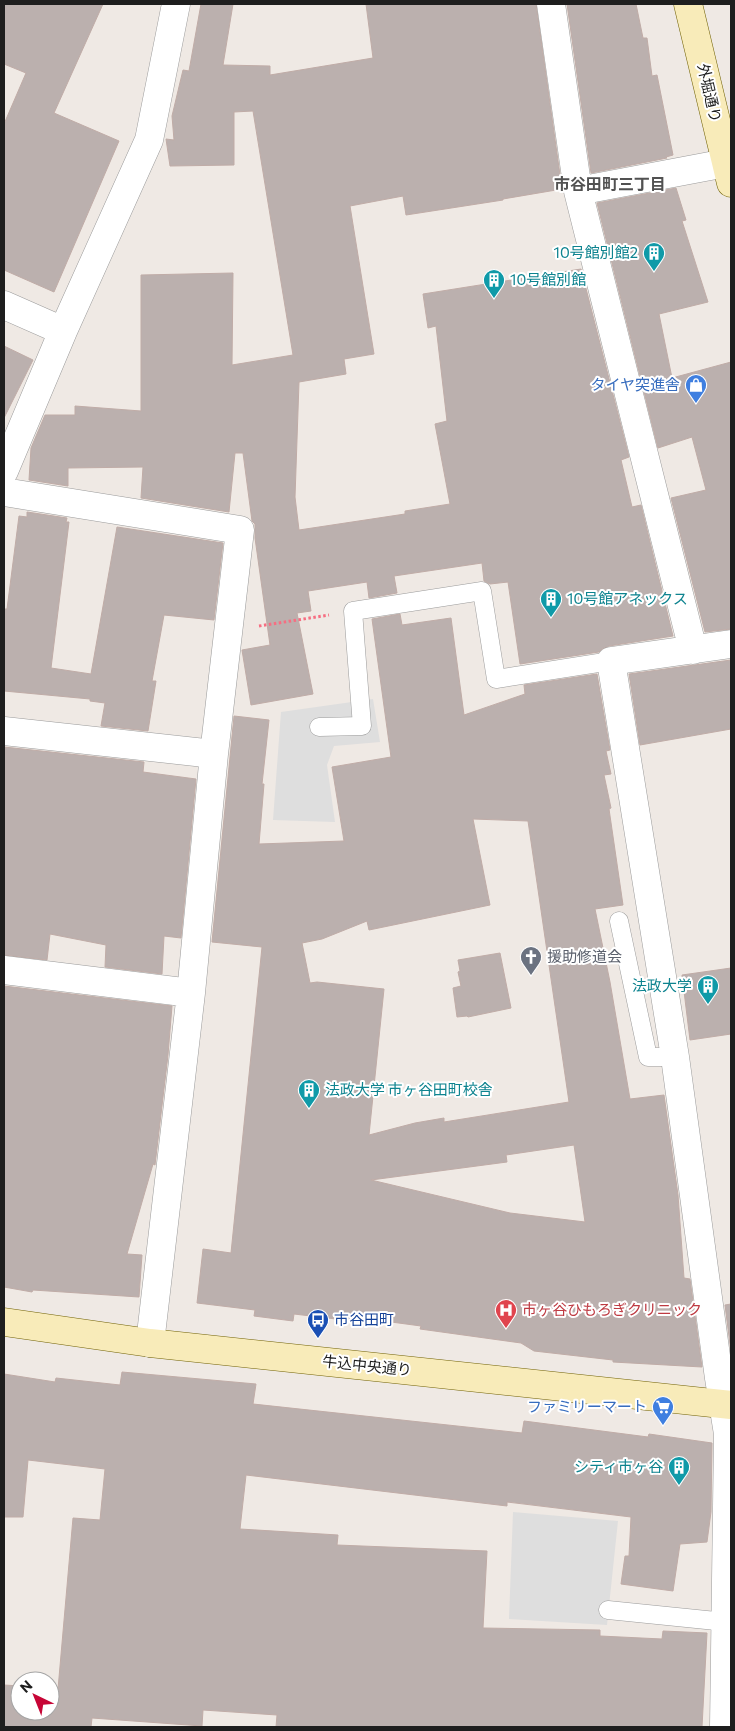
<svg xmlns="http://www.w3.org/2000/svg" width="735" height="1731" viewBox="0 0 735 1731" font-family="Commissioner,'Noto Sans JP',sans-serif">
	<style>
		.parking { fill: #dedede }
		.building { fill: #bbb0ae; stroke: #c0aca7; fill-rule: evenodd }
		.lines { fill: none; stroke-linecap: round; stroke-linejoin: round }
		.lane-casing { stroke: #9b9b9b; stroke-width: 19 }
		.street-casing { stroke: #9b9b9b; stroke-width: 29 }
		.secondary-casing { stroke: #726308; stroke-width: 29 }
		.path { stroke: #f66e82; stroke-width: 3; stroke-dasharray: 2.5 2.5; stroke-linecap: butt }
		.lane { stroke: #fff; stroke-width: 18 }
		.street { stroke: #fff; stroke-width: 28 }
		.secondary { stroke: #f8ebb9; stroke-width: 28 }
		.labels { text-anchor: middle; stroke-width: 4; stroke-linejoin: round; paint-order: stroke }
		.street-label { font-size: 15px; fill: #1e1e1e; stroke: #fff }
		.culture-label { font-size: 15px; fill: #0d838f; stroke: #fff; text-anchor: end }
		.shop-label { font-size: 15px; fill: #366cbe; stroke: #fff; text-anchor: end }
		.worship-label { font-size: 15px; fill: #5b616d; stroke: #fff; text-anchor: start }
		.health-label { font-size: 15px; fill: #be3a42; stroke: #fff; text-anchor: start }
		.transit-label { font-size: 15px; fill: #164399; stroke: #fff; text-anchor: start }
		.neighbourhood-label { font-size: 16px; font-weight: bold; fill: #515151; stroke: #fff }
	</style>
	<rect width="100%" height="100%" fill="#efe9e4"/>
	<path class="parking" d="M 373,699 L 380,742 L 334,746 L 327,765 L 335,822 L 273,820 L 281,712 Z
		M 513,1512 L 618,1521 L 607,1625 L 509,1619 Z"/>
	<path class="building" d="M 4,4 L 103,4 L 54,113 L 119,141 L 54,292 L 4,270 L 4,124 L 26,73 L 4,64 Z
		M 201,4 L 233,4 L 223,65 L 270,66 L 270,75 L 373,58 L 366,4 L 536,4 L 562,189 L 503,199 L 503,200 L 406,215 L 403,196 L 350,206 L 374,354 L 344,359 L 346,374 L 299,382 L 295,497 L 299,530 L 405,514 L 405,511 L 450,504 L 435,424 L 447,421 L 436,326 L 428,328 L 423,294 L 581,269 L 629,457 L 621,460 L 632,507 L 641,505 L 673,636 L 609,646 L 602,649 L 599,652 L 520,664 L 508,582 L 490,584 L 484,581 L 482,563 L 394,576 L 397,593 L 369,598 L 367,582 L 308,591 L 311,611 L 297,613 L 313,694 L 251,705 L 242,650 L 270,645 L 255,538 L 255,524 L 252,521 L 243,453 L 235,453 L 229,512 L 141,498 L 143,467 L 68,468 L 68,486 L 29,480 L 31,448 L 45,415 L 75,415 L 75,406 L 141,411 L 141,275 L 233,273 L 232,365 L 293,355 L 253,111 L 234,112 L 234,165 L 170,166 L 166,139 L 174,140 L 172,116 L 183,70 L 189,71 Z
		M 567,4 L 636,4 L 643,38 L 647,38 L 652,76 L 657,75 L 673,155 L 666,157 L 667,158 L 591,173 Z
		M 676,188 L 686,220 L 682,221 L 708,302 L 659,314 L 672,378 L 731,362 L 731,629 L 705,632 L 671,498 L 706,490 L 692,437 L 658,448 L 597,203 Z
		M 4,346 L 33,360 L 4,418 Z
		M 27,512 L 67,518 L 66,522 L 69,522 L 51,668 L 91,674 L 117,527 L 223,543 L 214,620 L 164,615 L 152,681 L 156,681 L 148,731 L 101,726 L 105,703 L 90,701 L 90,699 L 4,691 L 4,609 L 7,609 L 19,516 L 27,517 Z
		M 400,614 L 402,625 L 451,618 L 464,715 L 525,694 L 524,685 L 597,674 L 610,750 L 606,751 L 611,774 L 604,775 L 611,808 L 609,809 L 623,905 L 595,909 L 610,982 L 630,1099 L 664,1095 L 678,1195 L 684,1278 L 690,1279 L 702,1367 L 613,1362 L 613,1360 L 534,1351 L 521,1343 L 420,1329 L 421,1326 L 354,1317 L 353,1321 L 294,1314 L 293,1321 L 254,1316 L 255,1310 L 197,1303 L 203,1249 L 231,1253 L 262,947 L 212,942 L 234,716 L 269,720 L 262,784 L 264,784 L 259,844 L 344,841 L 332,767 L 391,757 L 372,619 ZM 473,819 L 528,821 L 569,1102 L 444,1122 L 444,1118 L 415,1123 L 369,1135 L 384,989 L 317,982 L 310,983 L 302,943 L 322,939 L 367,921 L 369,930 L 490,905 ZM 574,1145 L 585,1222 L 510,1213 L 371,1180 L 507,1162 L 506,1155 Z
		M 731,660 L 731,729 L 640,745 L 629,674 Z
		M 4,747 L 144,762 L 143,772 L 196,779 L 181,938 L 164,936 L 162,974 L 105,967 L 106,945 L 50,934 L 47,960 L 4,955 Z
		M 500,953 L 511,1008 L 468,1017 L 467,1016 L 457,1017 L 453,988 L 461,986 L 458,972 L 460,971 L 458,960 Z
		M 731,968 L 731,1034 L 690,1040 L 682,975 Z
		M 4,986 L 172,1006 L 168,1055 L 155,1165 L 153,1164 L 127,1254 L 142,1255 L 139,1297 L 33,1290 L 32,1292 L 4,1287 Z
		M 731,1304 L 731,1352 L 725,1305 Z
		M 122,1372 L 256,1384 L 253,1404 L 522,1433 L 524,1421 L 648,1437 L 649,1434 L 712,1443 L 711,1512 L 707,1542 L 680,1544 L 673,1591 L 621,1584 L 625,1556 L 629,1556 L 631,1517 L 507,1502 L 507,1506 L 246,1475 L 240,1529 L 338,1535 L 337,1545 L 487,1551 L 483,1628 L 600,1630 L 600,1636 L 662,1639 L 663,1631 L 707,1633 L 702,1727 L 276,1727 L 277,1715 L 203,1710 L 202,1726 L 92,1718 L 91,1727 L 4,1727 L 4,1685 L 20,1686 L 20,1711 L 50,1711 L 50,1688 L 58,1689 L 73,1518 L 100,1520 L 105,1469 L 28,1460 L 23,1517 L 4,1517 L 4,1374 L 55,1382 L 56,1378 L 120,1385 Z"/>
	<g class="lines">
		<g class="lane-casing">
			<path id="lane" d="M 319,727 L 362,726 L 353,611 L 482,591 L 496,679 L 611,661
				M 619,921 L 648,1057 L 675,1057
				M 608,1610 L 726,1622"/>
		</g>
		<g class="street-casing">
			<path id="street" d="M 551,4 L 578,191 L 693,650
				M 578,191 L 726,163
				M 4,305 L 63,331
				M 4,471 L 63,331 L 149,140 L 176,4
				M 4,492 L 240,530 L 214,754 L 191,993 L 150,1343
				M 4,731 L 214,754
				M 4,970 L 191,993
				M 724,1727 L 728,1434 L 719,1378 L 675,1057 L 611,661 L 731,644"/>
		</g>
		<g class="secondary-casing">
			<path id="secondary" d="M 688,4 L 731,183
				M 4,1322 L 150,1343 L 731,1405"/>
		</g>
		<path class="path" d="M 259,626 L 329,615"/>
		<use href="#lane" class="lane"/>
		<use href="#street" class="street"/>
		<use href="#secondary" class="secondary"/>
	</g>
	<defs>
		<g id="building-pin" transform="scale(1.125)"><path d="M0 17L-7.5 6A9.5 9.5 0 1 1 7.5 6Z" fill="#0f9aa8" stroke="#fff"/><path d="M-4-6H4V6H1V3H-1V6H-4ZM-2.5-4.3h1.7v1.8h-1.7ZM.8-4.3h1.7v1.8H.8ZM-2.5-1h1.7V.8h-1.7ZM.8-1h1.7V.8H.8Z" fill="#fff"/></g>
		<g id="shop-pin" transform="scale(1.125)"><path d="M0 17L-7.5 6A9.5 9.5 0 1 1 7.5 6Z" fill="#3f7fe0" stroke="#fff"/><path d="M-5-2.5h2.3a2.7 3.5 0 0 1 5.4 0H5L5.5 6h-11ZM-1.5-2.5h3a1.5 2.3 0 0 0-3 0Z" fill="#fff"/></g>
		<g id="church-pin" transform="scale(1.125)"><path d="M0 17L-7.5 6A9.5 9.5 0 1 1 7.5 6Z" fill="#6b7280" stroke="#fff"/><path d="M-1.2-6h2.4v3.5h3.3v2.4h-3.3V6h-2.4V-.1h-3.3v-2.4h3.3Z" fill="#fff"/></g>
		<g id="hospital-pin" transform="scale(1.125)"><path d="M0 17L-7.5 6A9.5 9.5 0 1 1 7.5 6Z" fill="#e0444e" stroke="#fff"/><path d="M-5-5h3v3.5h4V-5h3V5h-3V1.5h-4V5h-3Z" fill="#fff"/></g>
		<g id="bus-pin" transform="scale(1.125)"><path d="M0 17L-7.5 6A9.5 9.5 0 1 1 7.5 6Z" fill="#1a4fb4" stroke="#fff"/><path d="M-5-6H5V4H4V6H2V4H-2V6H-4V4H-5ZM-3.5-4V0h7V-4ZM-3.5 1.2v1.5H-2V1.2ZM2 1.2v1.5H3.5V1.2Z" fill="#fff"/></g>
		<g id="supermarket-pin" transform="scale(1.125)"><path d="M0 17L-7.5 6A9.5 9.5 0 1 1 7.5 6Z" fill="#3f7fe0" stroke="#fff"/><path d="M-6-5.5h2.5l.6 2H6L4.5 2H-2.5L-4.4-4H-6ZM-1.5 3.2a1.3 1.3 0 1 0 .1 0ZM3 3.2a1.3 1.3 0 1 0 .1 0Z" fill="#fff"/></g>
	</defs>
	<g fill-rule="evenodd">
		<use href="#building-pin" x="654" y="253"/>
		<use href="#building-pin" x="494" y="280"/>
		<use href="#shop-pin" x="696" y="385"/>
		<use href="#building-pin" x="551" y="599"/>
		<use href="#church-pin" x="531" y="957"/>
		<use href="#building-pin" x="708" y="986"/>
		<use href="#building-pin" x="309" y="1090"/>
		<use href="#hospital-pin" x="506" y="1310"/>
		<use href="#bus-pin" x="318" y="1320"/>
		<use href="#supermarket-pin" x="663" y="1407"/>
		<use href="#building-pin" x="679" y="1467"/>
	</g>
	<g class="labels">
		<g class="street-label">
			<text transform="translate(709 93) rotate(77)" y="5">外堀通り</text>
			<text transform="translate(367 1366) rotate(6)" y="5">牛込中央通り</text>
		</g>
		<g class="culture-label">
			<text x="638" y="258">10号館別館2</text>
			<text x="510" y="285" text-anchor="start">10号館別館</text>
			<text x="567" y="604" text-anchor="start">10号館アネックス</text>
			<text x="692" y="991">法政大学</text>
			<text x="325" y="1095" text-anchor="start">法政大学 市ヶ谷田町校舎</text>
			<text x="663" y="1472">シティ市ヶ谷</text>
		</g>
		<g class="shop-label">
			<text x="680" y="390">タイヤ突進舎</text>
			<text x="647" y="1412">ファミリーマート</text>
		</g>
		<g class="worship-label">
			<text x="547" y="962">援助修道会</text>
		</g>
		<g class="health-label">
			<text x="522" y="1315">市ヶ谷ひもろぎクリニック</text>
		</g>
		<g class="transit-label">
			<text x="334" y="1325">市谷田町</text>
		</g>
		<g class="neighbourhood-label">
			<text x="610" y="190">市谷田町三丁目</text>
		</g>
	</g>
	<rect width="735" height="1731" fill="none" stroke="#1e1e1e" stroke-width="10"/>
	<g transform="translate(35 1696) rotate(317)"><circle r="24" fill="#ffffff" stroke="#a5a5a5"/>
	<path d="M0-4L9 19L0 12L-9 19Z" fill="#c70536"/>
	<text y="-8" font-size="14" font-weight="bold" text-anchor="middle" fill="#1e1e1e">N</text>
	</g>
</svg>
